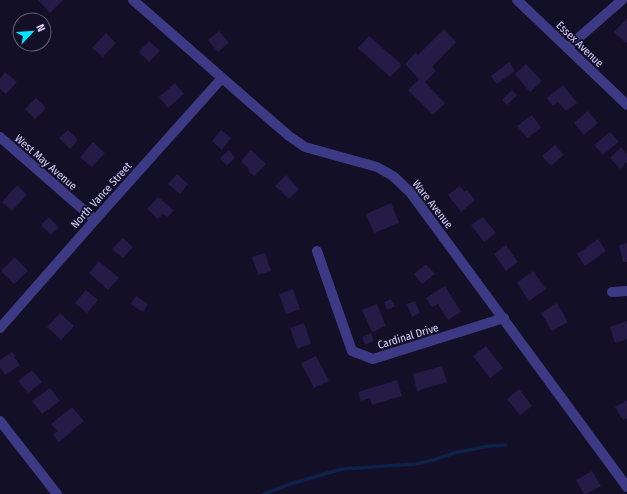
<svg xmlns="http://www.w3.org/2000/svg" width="627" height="494" viewBox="0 0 627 494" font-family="'Fira Sans Condensed',sans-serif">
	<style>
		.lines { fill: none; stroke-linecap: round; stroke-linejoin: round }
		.stream { stroke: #0c2248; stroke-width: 3.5 }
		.building { fill: #241b47 }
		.minor { stroke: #3d3a85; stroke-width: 10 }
		.labels { text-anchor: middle; stroke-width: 3.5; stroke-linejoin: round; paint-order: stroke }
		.street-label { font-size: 11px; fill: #d9d4ff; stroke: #130f26 }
	</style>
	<rect width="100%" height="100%" fill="#130f26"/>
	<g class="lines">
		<path class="stream" d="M 264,494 L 290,484 L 342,469 L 416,464 L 433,460 L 454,453 L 489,446 L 506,445"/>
	</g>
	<path class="building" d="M 38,0 L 63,0 L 50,13 Z
		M 627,18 L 627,42 L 626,43 L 614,32 Z
		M 444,29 L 456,42 L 432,67 L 436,71 L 425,82 L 445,103 L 433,115 L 408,90 L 419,79 L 405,64 L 416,52 L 418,55 Z
		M 219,31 L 229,43 L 218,52 L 208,40 Z
		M 106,33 L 116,43 L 103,57 L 92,48 Z
		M 369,36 L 402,65 L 390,77 L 358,48 Z
		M 149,41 L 160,51 L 149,62 L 139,52 Z
		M 509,62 L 515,71 L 497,84 L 491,76 Z
		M 526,64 L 542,81 L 530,92 L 515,74 Z
		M 5,72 L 17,82 L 6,94 L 0,89 L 0,79 Z
		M 175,83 L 184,94 L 168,108 L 159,97 Z
		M 563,85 L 577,103 L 566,111 L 558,102 L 553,106 L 547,98 Z
		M 512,90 L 517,95 L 507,105 L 502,100 Z
		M 36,98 L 46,108 L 35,119 L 25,109 Z
		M 588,111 L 598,123 L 584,135 L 574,123 Z
		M 532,115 L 541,128 L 527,138 L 517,126 Z
		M 68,130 L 78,140 L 70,149 L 59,138 Z
		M 221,130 L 231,138 L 222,150 L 212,141 Z
		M 610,132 L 619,142 L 603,155 L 594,145 Z
		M 93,142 L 105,153 L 92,167 L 80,157 Z
		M 555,145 L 564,155 L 551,166 L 542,156 Z
		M 621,147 L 627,154 L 627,162 L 620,169 L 610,158 Z
		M 229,150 L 235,158 L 227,166 L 220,158 Z
		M 251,150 L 266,164 L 254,176 L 248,171 L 249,169 L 241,161 Z
		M 177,174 L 188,184 L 180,194 L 168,184 Z
		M 286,175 L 299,189 L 289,199 L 275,186 Z
		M 17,185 L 27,195 L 12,211 L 2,202 Z
		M 460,186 L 465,192 L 467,190 L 475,200 L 461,212 L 448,195 Z
		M 158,197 L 174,210 L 168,217 L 163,214 L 158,219 L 147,209 Z
		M 391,203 L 399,223 L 374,233 L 366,214 Z
		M 49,217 L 59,228 L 51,235 L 41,225 Z
		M 483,217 L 496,233 L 484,242 L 471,225 Z
		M 123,238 L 133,247 L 123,258 L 112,249 Z
		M 598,239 L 606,251 L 585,266 L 577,254 Z
		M 627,243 L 627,262 L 623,262 L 619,245 Z
		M 506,245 L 518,262 L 506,271 L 494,254 Z
		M 265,253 L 271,271 L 258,275 L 252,257 Z
		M 15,257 L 28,271 L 14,284 L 1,271 Z
		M 99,261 L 119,278 L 108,290 L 89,273 Z
		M 426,264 L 435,274 L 422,284 L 414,274 Z
		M 533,271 L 546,289 L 529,301 L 517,283 Z
		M 445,286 L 461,312 L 448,320 L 438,304 L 432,307 L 426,298 Z
		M 293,289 L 300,309 L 286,314 L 279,294 Z
		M 86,290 L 98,300 L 87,313 L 75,303 Z
		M 136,296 L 148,304 L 143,312 L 131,304 Z
		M 391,299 L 395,306 L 387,310 L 384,302 Z
		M 415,301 L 420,313 L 412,317 L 407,304 Z
		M 557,303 L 568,322 L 552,331 L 541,313 Z
		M 377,304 L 386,326 L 372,332 L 362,310 Z
		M 60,313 L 74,326 L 61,340 L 47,327 Z
		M 627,321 L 627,339 L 615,343 L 610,327 Z
		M 304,323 L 311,344 L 297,349 L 290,328 Z
		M 371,333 L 374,341 L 365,345 L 362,337 Z
		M 486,346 L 503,368 L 490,378 L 473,356 Z
		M 12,352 L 16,356 L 14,357 L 20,365 L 5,375 L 0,367 L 0,360 Z
		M 316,356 L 329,381 L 314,388 L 301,363 Z
		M 442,366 L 447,382 L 417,391 L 413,374 Z
		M 32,370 L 42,382 L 28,393 L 18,381 Z
		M 397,380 L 402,396 L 372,405 L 370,398 L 361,401 L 358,392 Z
		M 50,388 L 60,401 L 42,414 L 32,401 Z
		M 519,389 L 532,406 L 520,415 L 507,399 Z
		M 627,400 L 627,418 L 623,420 L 615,407 Z
		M 72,407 L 84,421 L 59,442 L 53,435 L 57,431 L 51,424 Z
		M 592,471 L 601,486 L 586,494 L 584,494 L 576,480 Z"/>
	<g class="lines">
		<path class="minor" d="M 133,0 L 260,111 L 289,136 L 305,147 L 377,167 L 393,176 L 410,192 L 627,487
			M 517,0 L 627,105
			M 567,48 L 622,0
			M 0,137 L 95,220
			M 317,251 L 352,351 L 373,359 L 504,318
			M 612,292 L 627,291
			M 0,328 L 95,220 L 222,78
			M 0,421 L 57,494"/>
	</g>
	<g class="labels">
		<g class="street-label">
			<text transform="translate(580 44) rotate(44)" y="4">Essex Avenue</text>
			<text transform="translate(46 162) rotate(41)" y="4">West May Avenue</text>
			<text transform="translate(101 195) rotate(-48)" y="4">North Vance Street</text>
			<text transform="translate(433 204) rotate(52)" y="4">Ware Avenue</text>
			<text transform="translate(408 336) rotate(-17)" y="4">Cardinal Drive</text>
		</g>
	</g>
	<g transform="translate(32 32) rotate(65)"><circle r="19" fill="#130f26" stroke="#625e7d"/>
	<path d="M0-3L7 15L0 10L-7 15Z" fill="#00e5ff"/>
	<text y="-6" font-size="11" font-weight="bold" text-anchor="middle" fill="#d9d4ff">N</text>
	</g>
</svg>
